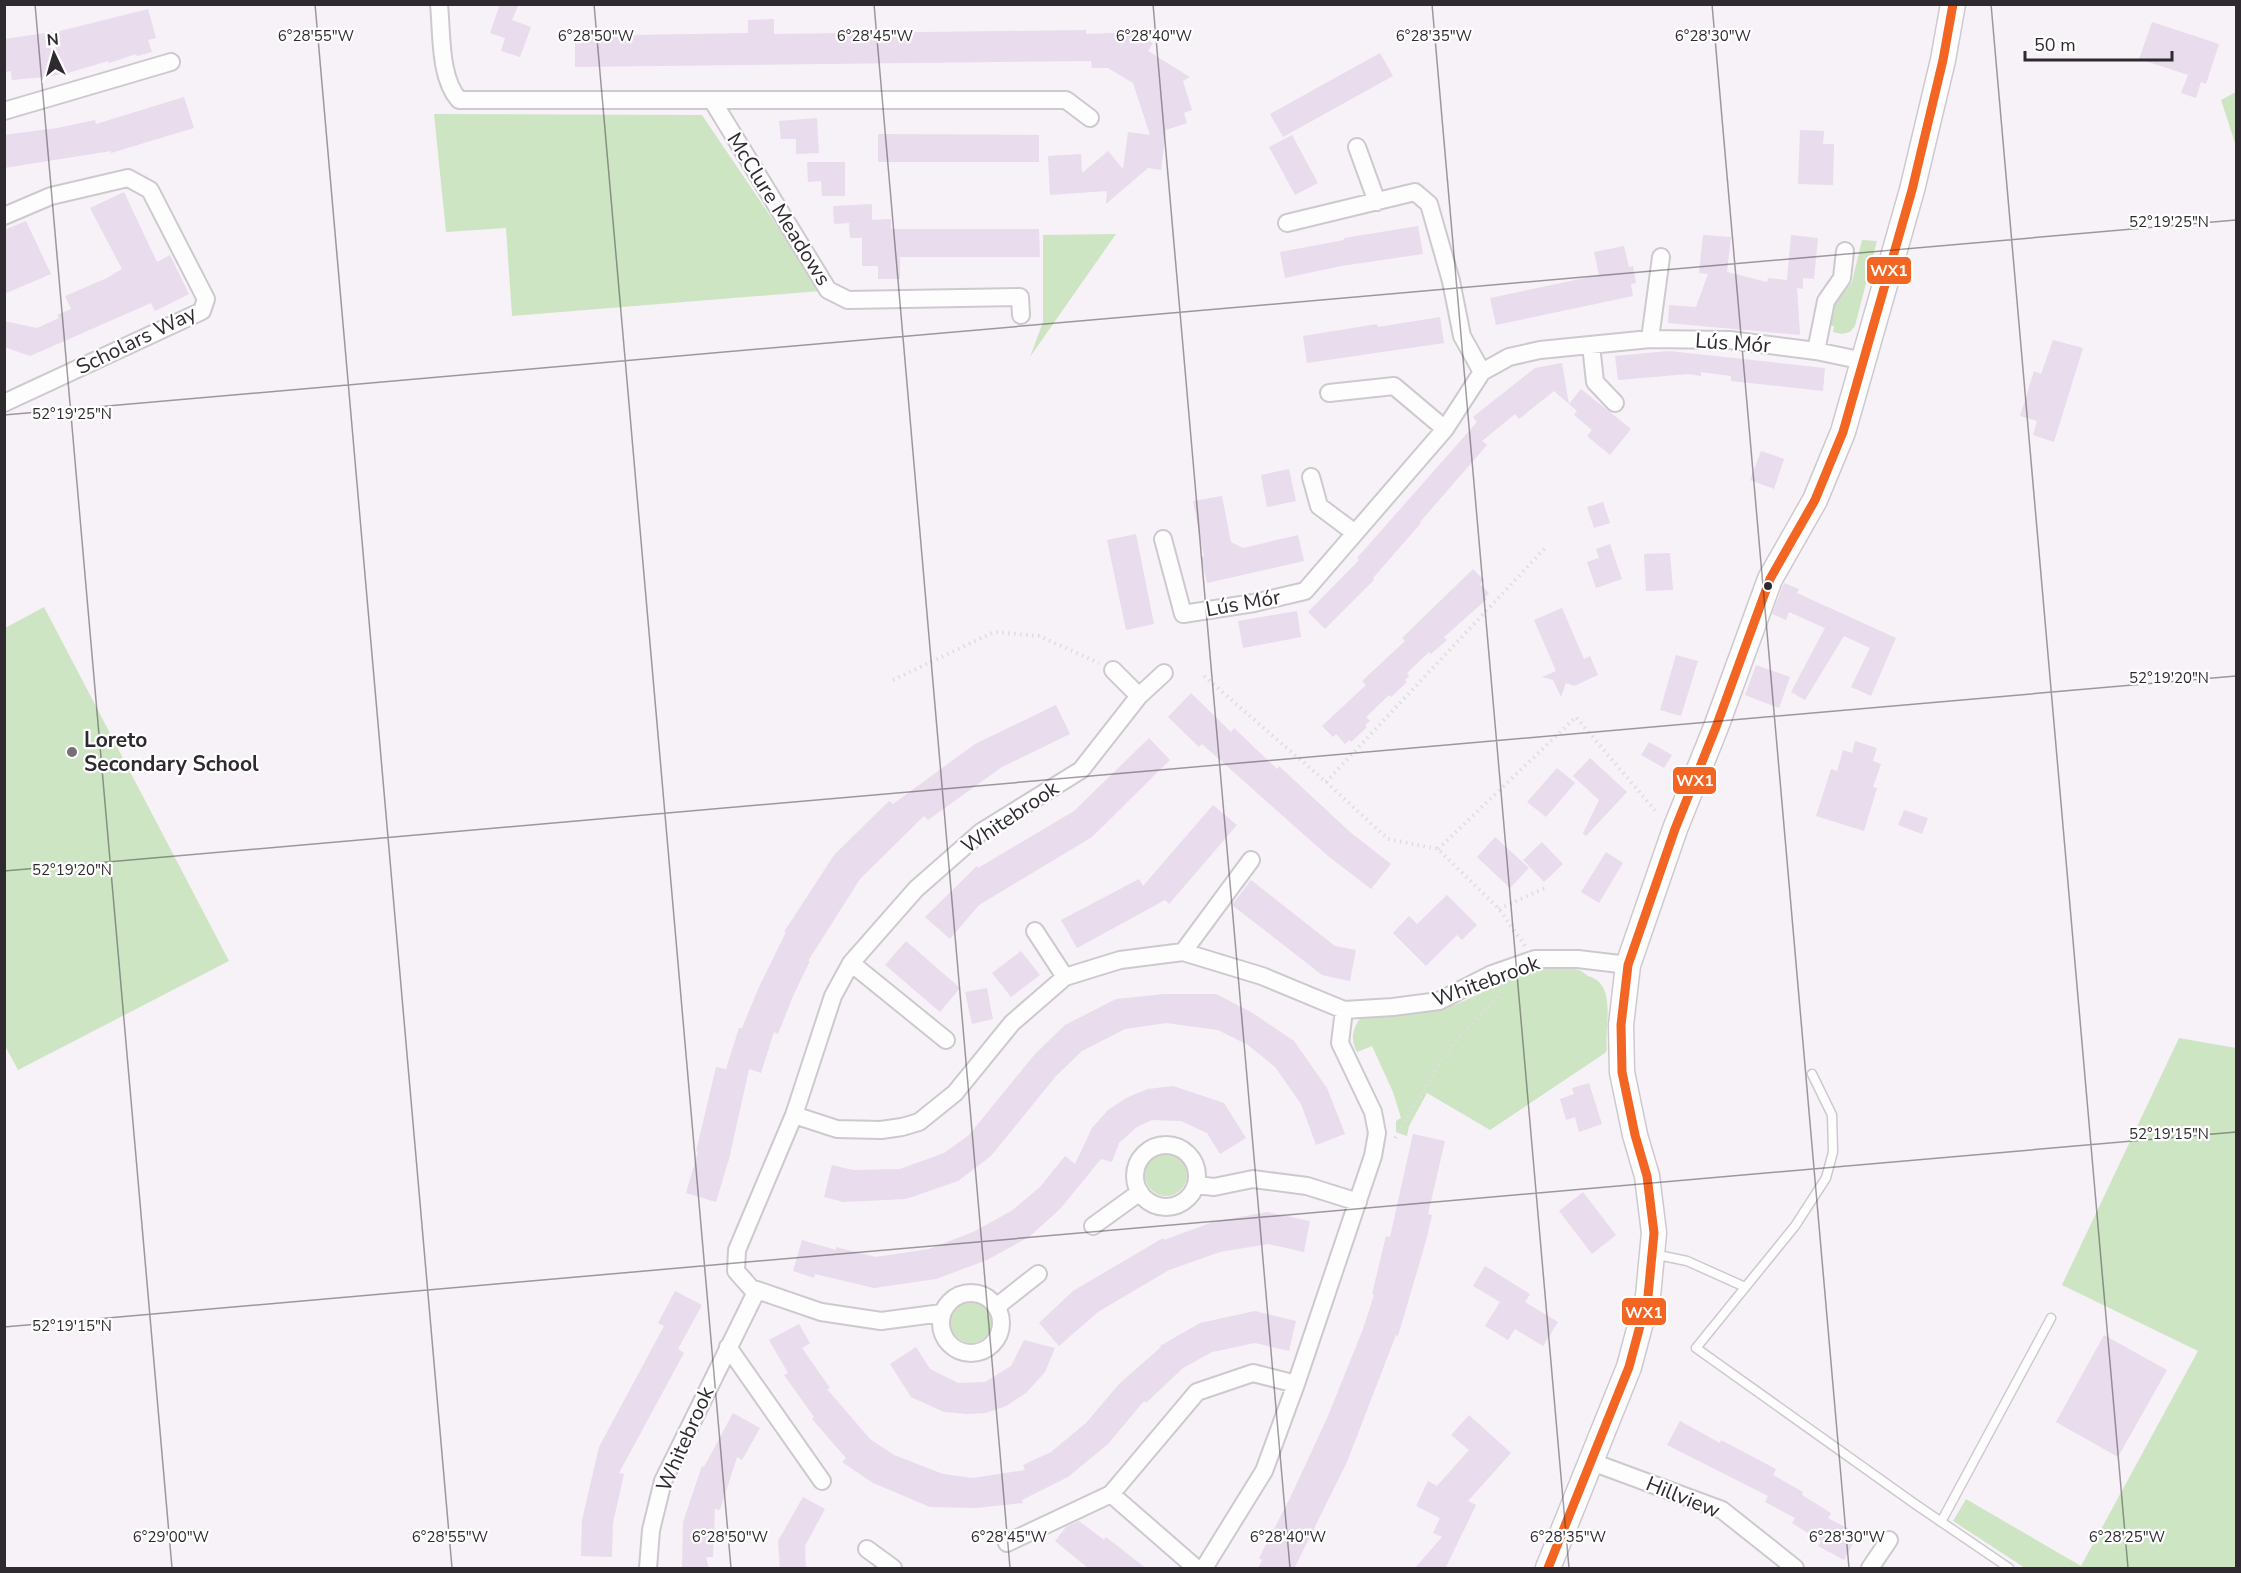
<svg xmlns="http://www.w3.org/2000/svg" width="2241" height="1573" viewBox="0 0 2241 1573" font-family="'Nunito Sans',sans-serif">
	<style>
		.green { fill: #cee5c3 }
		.building { fill: #e9dcec }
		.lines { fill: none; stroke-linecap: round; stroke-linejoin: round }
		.lane-casing { stroke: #cec9cf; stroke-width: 11 }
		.street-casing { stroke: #cec9cf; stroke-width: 20 }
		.secondary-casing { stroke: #cec9cf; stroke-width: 27 }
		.path { stroke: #e0dde0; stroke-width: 4; stroke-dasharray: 1.5 4.5; stroke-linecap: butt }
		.lane { stroke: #fefdfe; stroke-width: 8 }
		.street { stroke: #fefdfe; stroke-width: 16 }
		.secondary { stroke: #fefdfe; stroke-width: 24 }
		.bus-1-casing { stroke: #fff; stroke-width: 14 }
		.bus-1 { stroke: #f26522; stroke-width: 9 }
		.ticks { fill: none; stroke: #2f2a2f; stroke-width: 1.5; stroke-opacity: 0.45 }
		.bus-dot { fill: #2f2a2f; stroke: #fff; stroke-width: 2 }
		.poi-dot { fill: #757075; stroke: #fff; stroke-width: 2 }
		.labels { text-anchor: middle; stroke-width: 4.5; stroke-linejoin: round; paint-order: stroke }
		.street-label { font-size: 21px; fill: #2f2a2f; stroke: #fff }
		.poi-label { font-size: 21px; font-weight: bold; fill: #2f2a2f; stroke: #fff; text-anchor: start }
		.ticks-label { font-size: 15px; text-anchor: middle; fill: #2f2a2f; stroke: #fff; stroke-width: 4.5; stroke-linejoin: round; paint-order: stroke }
		.line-badge { stroke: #fff; stroke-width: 2 }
		.badge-label { font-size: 16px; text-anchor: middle; font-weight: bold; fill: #fff }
	</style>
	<rect width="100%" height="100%" fill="#f7f1f8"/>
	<path class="green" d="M 2236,92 L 2236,146 L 2221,100 Z
		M 434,114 L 702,115 L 821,291 L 512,316 L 506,228 L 446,232 Z
		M 1116,234 L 1030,357 L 1043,322 L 1043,235 Z
		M 1862,240 L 1877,241 L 1855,326 L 1850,332 L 1842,334 L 1833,332 L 1834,326 L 1830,326 L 1836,302 L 1852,282 Z
		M 44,607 L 229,961 L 18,1070 L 4,1044 L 5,628 Z
		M 1560,966 C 1566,967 1573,968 1579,970 C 1583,971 1586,976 1591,977 C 1617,987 1604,1027 1607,1050 L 1605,1053 L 1490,1130 L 1427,1093 L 1409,1126 L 1407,1136 L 1396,1132 L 1396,1121 L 1401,1118 L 1393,1092 L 1372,1046 L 1357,1052 C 1350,1039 1352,1028 1362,1016 C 1397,1015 1432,1015 1466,1000 C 1499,986 1521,967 1560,966 Z
		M 2179,1038 L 2236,1048 L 2236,1568 L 2025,1568 L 1953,1521 L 1966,1499 L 2081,1566 L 2198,1351 L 2062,1285 Z
		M1145 1175a21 21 0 1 1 42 0a21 21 0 1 1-42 0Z
		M950 1322a21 21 0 1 1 42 0a21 21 0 1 1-42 0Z"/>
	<path class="building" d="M 500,4 L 519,4 L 512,20 L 531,27 L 520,57 L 501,51 L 505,38 L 490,33 Z
		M 148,9 L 156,38 L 148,40 L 152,52 L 137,56 L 136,54 L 109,63 L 108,61 L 68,73 L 46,77 L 12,80 L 11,71 L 4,72 L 4,39 L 60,31 Z
		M 774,19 L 774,34 L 1086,30 L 1086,34 L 1135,32 L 1153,43 L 1148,51 L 1190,77 L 1183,81 L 1192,110 L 1184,113 L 1187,123 L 1166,130 L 1161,170 L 1148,168 L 1106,204 L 1107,191 L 1050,195 L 1048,156 L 1081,154 L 1082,173 L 1108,151 L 1123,169 L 1128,132 L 1150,135 L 1133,83 L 1108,68 L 1092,68 L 1091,61 L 575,67 L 575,36 L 748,33 L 748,20 Z
		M 2152,22 L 2219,44 L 2206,84 L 2201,82 L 2196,98 L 2181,93 L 2188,75 L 2139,59 Z
		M 1380,53 L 1393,76 L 1283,137 L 1270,114 Z
		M 184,97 L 194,128 L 111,153 L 111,151 L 4,168 L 4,135 L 57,128 L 95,120 L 96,124 Z
		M 817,118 L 819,153 L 796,154 L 796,139 L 781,139 L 779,121 Z
		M 1800,130 L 1824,131 L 1823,144 L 1834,144 L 1833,185 L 1798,184 Z
		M 878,134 L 1039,135 L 1039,162 L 878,162 Z
		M 1292,135 L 1318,183 L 1295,195 L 1269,147 Z
		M 807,162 L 845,162 L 845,196 L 822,196 L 821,181 L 808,182 Z
		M 124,192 L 157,262 L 170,255 L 189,294 L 155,311 L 151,303 L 30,356 L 4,347 L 4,321 L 37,328 L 59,318 L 57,315 L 71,309 L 65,296 L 107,278 L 122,269 L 90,208 Z
		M 872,204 L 872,220 L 891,219 L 891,229 L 1039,229 L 1040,257 L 900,257 L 900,279 L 878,279 L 878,266 L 862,266 L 862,238 L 850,238 L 849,223 L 834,224 L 833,206 Z
		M 26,221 L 51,274 L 4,294 L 4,230 Z
		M 1418,226 L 1423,254 L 1341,266 L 1285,278 L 1280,252 L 1344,240 L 1344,238 Z
		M 1703,235 L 1731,237 L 1727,272 L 1767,282 L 1768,278 L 1787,280 L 1791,235 L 1818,238 L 1814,279 L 1803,278 L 1803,289 L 1797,288 L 1800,335 L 1668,323 L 1669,305 L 1696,307 L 1708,274 L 1699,273 Z
		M 1624,246 L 1629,267 L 1633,266 L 1636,283 L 1631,284 L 1633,296 L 1496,325 L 1490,298 L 1599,275 L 1594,252 Z
		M 1440,317 L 1444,343 L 1307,363 L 1303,336 L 1377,324 L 1378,327 Z
		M 2053,340 L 2083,348 L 2054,442 L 2033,435 L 2037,421 L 2020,416 L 2034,371 L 2041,374 Z
		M 1669,351 L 1825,368 L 1823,391 L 1731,381 L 1731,376 L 1701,372 L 1701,376 L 1688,374 L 1618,380 L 1615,356 Z
		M 1562,363 L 1569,404 L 1581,389 L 1631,429 L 1610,455 L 1587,436 L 1592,430 L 1574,415 L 1577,411 L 1554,391 L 1519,419 L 1515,414 L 1482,441 L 1487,445 L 1420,522 L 1421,523 L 1373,578 L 1374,580 L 1325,629 L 1308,612 L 1359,560 L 1357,558 L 1477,422 L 1473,417 L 1535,368 Z
		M 1761,451 L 1784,459 L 1774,489 L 1750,480 Z
		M 1289,469 L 1296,501 L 1267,507 L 1261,475 Z
		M 1222,496 L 1231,542 L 1243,548 L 1298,535 L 1304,561 L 1207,583 L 1201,557 L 1204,556 L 1193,501 Z
		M 1603,502 L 1610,523 L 1594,528 L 1587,507 Z
		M 1136,534 L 1154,624 L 1126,630 L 1107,540 Z
		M 1610,544 L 1622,579 L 1596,588 L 1587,562 L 1599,558 L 1596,549 Z
		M 1670,553 L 1673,590 L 1646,591 L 1644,554 Z
		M 1473,569 L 1484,580 L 1480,584 L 1489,593 L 1485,597 L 1487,599 L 1444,637 L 1447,640 L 1431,654 L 1429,652 L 1407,673 L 1409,676 L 1405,680 L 1407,682 L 1391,697 L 1389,695 L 1366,717 L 1370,721 L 1365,725 L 1367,727 L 1351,742 L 1349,740 L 1345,744 L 1336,734 L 1333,737 L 1322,726 L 1366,685 L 1362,681 L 1405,641 L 1402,638 Z
		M 1784,583 L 1799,589 L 1797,593 L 1896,638 L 1871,696 L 1851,687 L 1870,648 L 1844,636 L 1805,700 L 1791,692 L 1825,628 L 1789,612 L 1786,620 L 1772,614 Z
		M 1562,608 L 1584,659 L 1590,656 L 1598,675 L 1574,686 L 1566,683 L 1561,697 L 1553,680 L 1542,677 L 1556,671 L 1534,620 Z
		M 1297,611 L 1301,637 L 1243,648 L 1238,621 Z
		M 1676,655 L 1698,661 L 1681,716 L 1660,710 Z
		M 1756,665 L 1790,677 L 1779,708 L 1745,695 Z
		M 1191,693 L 1231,732 L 1234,728 L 1277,769 L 1279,766 L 1350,832 L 1391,864 L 1371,889 L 1328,856 L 1202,744 L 1199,747 L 1168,717 Z
		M 1056,705 L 1070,734 L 1002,767 L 928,820 L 924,816 L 860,879 L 808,961 L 810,961 L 793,996 L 778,1034 L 774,1032 L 761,1073 L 749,1069 L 729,1159 L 716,1202 L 686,1193 L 698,1152 L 696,1151 L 716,1067 L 726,1069 L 739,1028 L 742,1028 L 759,987 L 786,932 L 784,932 L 834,855 L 889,801 L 893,804 L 975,744 Z
		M 1149,738 L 1170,760 L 1092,837 L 979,905 L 950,939 L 925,917 L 977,866 L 978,868 L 1074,811 Z
		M 1855,741 L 1877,748 L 1873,761 L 1881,764 L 1873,787 L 1877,788 L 1864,831 L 1816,816 L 1831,769 L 1837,771 L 1843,750 L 1852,753 Z
		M 1649,742 L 1672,755 L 1664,768 L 1641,755 Z
		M 1590,758 L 1627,792 L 1586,836 L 1583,833 L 1599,800 L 1573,776 Z
		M 1557,768 L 1575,783 L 1546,817 L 1527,802 Z
		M 1213,805 L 1237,825 L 1169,904 L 1165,900 L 1077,948 L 1061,920 L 1139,879 L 1143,886 Z
		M 1904,810 L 1928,818 L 1922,834 L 1898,825 Z
		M 1495,837 L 1529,868 L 1510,888 L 1477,857 Z
		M 1542,842 L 1563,864 L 1544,882 L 1523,860 Z
		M 1606,852 L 1623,863 L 1599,903 L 1581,892 Z
		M 1251,880 L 1335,946 L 1356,950 L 1350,981 L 1322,975 L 1232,905 Z
		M 1447,895 L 1477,925 L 1462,940 L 1457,935 L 1426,966 L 1393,933 L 1409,916 L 1417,924 Z
		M 906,941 L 960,988 L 940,1012 L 885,965 Z
		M 1021,951 L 1040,975 L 1011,997 L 992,973 Z
		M 987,988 L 993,1019 L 972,1024 L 965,992 Z
		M 1164,994 L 1216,994 L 1251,1012 L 1294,1041 L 1327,1088 L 1345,1134 L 1316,1145 L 1301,1104 L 1287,1084 L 1275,1067 L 1248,1045 L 1218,1030 L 1166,1023 L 1125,1029 L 1082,1051 L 1056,1076 L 991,1156 L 958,1181 L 906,1199 L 843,1202 L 824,1197 L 832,1165 L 853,1170 L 900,1169 L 944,1153 L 969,1135 L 1035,1054 L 1065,1025 L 1116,999 Z
		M 1589,1083 L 1602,1124 L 1579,1132 L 1575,1117 L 1566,1120 L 1560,1099 L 1574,1094 L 1572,1088 Z
		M 1173,1086 L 1224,1103 L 1246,1138 L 1220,1154 L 1207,1133 L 1181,1121 L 1152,1120 L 1137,1127 L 1119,1143 L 1112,1162 L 1101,1159 L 1060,1209 L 1029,1237 L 987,1260 L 936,1279 L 874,1288 L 815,1274 L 814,1278 L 793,1271 L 802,1240 L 836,1250 L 836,1247 L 876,1257 L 929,1249 L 973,1232 L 1013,1210 L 1022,1202 L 1040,1187 L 1065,1156 L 1075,1164 L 1092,1128 L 1108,1110 L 1128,1097 L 1148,1089 Z
		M 1413,1134 L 1445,1141 L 1428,1214 L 1432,1215 L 1426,1241 L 1398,1336 L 1396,1335 L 1347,1462 L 1294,1569 L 1258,1569 L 1262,1560 L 1259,1558 L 1290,1498 L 1328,1416 L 1363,1329 L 1374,1295 L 1372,1294 L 1386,1236 L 1390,1237 Z
		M 1583,1192 L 1616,1235 L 1592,1254 L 1559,1211 Z
		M 1267,1212 L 1310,1221 L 1304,1252 L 1268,1244 L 1220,1252 L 1169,1270 L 1098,1312 L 1059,1346 L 1039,1323 L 1073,1291 L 1163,1238 L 1164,1240 L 1213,1222 Z
		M 1485,1266 L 1530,1294 L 1525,1302 L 1558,1322 L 1543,1346 L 1515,1329 L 1508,1340 L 1485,1326 L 1500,1302 L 1473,1286 Z
		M 675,1291 L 702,1305 L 678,1349 L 684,1353 L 619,1473 L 624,1474 L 613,1523 L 612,1557 L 581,1556 L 582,1520 L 599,1447 L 664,1326 L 658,1323 Z
		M 1255,1311 L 1296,1321 L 1289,1351 L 1255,1343 L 1212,1352 L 1183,1368 L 1146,1403 L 1144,1401 L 1108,1444 L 1068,1477 L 1022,1500 L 1023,1503 L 976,1508 L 930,1507 L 873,1483 L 842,1462 L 846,1458 L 812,1419 L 814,1417 L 784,1375 L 788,1373 L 769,1340 L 799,1324 L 810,1343 L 802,1348 L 830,1388 L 827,1389 L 870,1439 L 894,1455 L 943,1474 L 973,1478 L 1025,1470 L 1023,1465 L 1051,1452 L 1086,1423 L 1119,1384 L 1161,1347 L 1160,1346 L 1200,1323 Z
		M 2104,1335 L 2167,1370 L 2118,1457 L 2056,1422 Z
		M 1024,1340 L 1055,1348 L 1045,1372 L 1026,1393 L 1006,1406 L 986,1413 L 967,1414 L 944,1412 L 911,1397 L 890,1364 L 916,1347 L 930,1369 L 958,1383 L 985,1382 L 1011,1366 Z
		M 733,1413 L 760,1428 L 742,1460 L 737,1457 L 720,1510 L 715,1509 L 713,1557 L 706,1557 L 709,1569 L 682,1569 L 683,1522 L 702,1466 L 704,1467 Z
		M 1469,1415 L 1511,1453 L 1468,1501 L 1476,1505 L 1445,1569 L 1414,1569 L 1442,1537 L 1433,1533 L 1440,1518 L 1416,1506 L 1428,1481 L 1437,1486 L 1469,1450 L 1451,1435 Z
		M 1680,1421 L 1720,1443 L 1721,1440 L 1776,1469 L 1773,1475 L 1803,1492 L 1802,1495 L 1831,1513 L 1828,1518 L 1858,1534 L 1844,1560 L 1818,1546 L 1821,1541 L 1792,1523 L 1795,1518 L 1765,1502 L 1768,1496 L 1667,1445 Z
		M 803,1497 L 825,1509 L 805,1546 L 806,1569 L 780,1569 L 778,1541 Z
		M 1079,1521 L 1104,1540 L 1106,1537 L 1147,1569 L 1089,1569 L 1055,1541 L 1066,1527 Z"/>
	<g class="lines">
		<g class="lane-casing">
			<path id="lane" d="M 1812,1074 L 1832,1115 L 1833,1152 L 1826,1178 L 1795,1226 L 1696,1348 L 1915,1504 L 2009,1568
				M 1653,1254 L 1687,1261 L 1745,1287
				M 1941,1522 L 2051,1318"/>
		</g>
		<g class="street-casing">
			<path id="street" d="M 439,4 C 442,34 439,77 459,100 L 1066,100 L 1090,118
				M 712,100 L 828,290 L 848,300 L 1020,297 L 1021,315
				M 4,111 L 171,62
				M 1357,147 L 1377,202
				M 4,216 L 51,196 L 128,178 L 150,190 L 206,299 L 202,311 L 4,403
				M 1287,223 L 1415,192 L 1429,204 L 1451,281 L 1462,336 L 1482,372
				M 1650,339 L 1661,257
				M 1591,345 L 1595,382 L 1615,403
				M 1816,351 L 1826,301 L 1842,278 L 1845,251
				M 1329,393 L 1394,386 L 1445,429
				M 1311,477 L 1319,506 L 1355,533
				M 1163,539 L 1183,614 L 1254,603 L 1305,591 L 1445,429 L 1482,372 L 1509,357 L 1540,350 L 1650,339 L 1730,340 L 1816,351 L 1864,361
				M 1113,670 L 1139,696 L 1081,770 L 981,832 L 916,889 L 851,963 L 833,996 L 794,1115 L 837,1129 L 881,1130 L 902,1127 L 919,1122 L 955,1093 L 1012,1023 L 1065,977 L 1120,960 L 1183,952 L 1262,976 L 1344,1010
				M 1139,696 L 1164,673
				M 1035,931 L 1065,977
				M 1183,952 L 1251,860
				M 851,963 L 946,1040
				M 794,1115 L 737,1250 L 736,1271 L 751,1288 L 821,1312 L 881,1321 L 942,1313
				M1135 1176a31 31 0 1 1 62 0a31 31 0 1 1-62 0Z
				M 1196,1185 L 1214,1187 L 1253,1179 L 1307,1186 L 1358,1202
				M 1093,1226 L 1140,1192
				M941 1323a30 30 0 1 1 60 0a30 30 0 1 1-60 0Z
				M 996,1307 L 1038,1274
				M 728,1347 L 822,1481
				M 1592,1462 L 1722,1510 L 1795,1568
				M 1111,1494 L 1196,1568
				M 1007,1543 L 1111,1494 L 1197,1392 L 1253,1373 L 1296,1384
				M 867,1549 L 893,1568
				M 648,1568 L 651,1530 L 663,1481 L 757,1290
				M 1204,1568 L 1264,1471 L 1296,1384 L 1373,1156 L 1377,1133 L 1373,1112 L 1340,1043 L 1344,1010 L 1393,1007 L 1439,1001 L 1492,974 L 1535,959 L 1578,959 L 1628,965
				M 1870,1568 L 1889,1540"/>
		</g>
		<g class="secondary-casing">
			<path id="secondary" d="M 1548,1568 L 1629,1367 L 1648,1296 L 1654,1233 L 1647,1176 L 1635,1135 L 1622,1072 L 1621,1025 L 1628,965 L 1675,829 L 1716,727 L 1770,579 L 1815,500 L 1843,432 L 1912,190 L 1943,60 L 1953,4"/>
		</g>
		<path class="path" d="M 1204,676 L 1326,782 L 1388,839 L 1438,849 L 1499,909 L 1525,946
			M 893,680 L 994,632 L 1039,636 L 1099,663
			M 1326,782 L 1546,547
			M 1438,849 L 1576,717 L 1658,814
			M 1499,909 L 1545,888
			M 1395,1138 L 1439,1064 L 1461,1035 L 1503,990"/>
		<use href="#lane" class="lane"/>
		<use href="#street" class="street"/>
		<use href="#secondary" class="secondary"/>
		<g class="bus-1-casing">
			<path id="bus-1" d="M 1548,1568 L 1629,1367 L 1648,1296 L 1654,1233 L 1647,1176 L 1635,1135 L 1622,1072 L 1621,1025 L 1628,965 L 1675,829 L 1716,727 L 1770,579 L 1815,500 L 1843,432 L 1912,190 L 1943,60 L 1953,4"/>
		</g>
		<use href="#bus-1" class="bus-1"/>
	</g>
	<path class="ticks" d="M 35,4 L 172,1568M 315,4 L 452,1568M 594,4 L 731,1568M 874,4 L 1010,1568M 1153,4 L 1290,1568M 1432,4 L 1569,1568M 1712,4 L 1849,1568M 1991,4 L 2128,1568M 4,415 L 2236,220M 4,871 L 2236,676M 4,1327 L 2236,1132"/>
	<circle class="bus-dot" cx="1768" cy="586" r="5"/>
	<circle class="poi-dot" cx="72" cy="752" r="6"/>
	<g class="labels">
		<g class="street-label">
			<text transform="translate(779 209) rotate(58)" y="7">McClure Meadows</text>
			<text transform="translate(136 340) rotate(-26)" y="7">Scholars Way</text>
			<text transform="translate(1733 343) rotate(4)" y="7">Lús Mór</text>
			<text transform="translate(1243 603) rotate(-10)" y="7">Lús Mór</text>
			<text transform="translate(1010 817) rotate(-34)" y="7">Whitebrook</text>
			<text transform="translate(1486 981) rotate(-20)" y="7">Whitebrook</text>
			<text transform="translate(685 1439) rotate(-66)" y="7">Whitebrook</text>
			<text transform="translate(1683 1497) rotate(22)" y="7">Hillview</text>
		</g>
		<g class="poi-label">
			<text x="84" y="747">Loreto<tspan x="84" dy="24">Secondary School</tspan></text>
		</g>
	</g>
	<g class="ticks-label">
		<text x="316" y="41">6°28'55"W</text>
		<text x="596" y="41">6°28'50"W</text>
		<text x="875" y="41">6°28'45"W</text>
		<text x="1154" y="41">6°28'40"W</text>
		<text x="1434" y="41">6°28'35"W</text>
		<text x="1713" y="41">6°28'30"W</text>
		<text x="2169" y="227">52°19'25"N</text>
		<text x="72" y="419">52°19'25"N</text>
		<text x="2169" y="683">52°19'20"N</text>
		<text x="72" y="875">52°19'20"N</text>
		<text x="2169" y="1139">52°19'15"N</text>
		<text x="72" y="1331">52°19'15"N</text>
		<text x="171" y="1542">6°29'00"W</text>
		<text x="450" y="1542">6°28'55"W</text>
		<text x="730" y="1542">6°28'50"W</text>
		<text x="1009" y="1542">6°28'45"W</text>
		<text x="1288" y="1542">6°28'40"W</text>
		<text x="1568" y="1542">6°28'35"W</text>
		<text x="1847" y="1542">6°28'30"W</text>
		<text x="2127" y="1542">6°28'25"W</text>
	</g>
	<g class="line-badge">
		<rect x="1866" y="256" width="46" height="29" rx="6" fill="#f26522"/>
		<rect x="1672" y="766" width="45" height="29" rx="6" fill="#f26522"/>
		<rect x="1621" y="1297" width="46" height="29" rx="6" fill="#f26522"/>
	</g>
	<g class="badge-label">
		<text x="1889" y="276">WX1</text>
		<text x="1695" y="786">WX1</text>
		<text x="1644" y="1318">WX1</text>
	</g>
	<rect width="2241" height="1573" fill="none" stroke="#2f2a2f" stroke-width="12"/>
	<g transform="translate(54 54) rotate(355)" stroke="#ffffff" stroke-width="4.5" paint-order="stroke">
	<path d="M0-4.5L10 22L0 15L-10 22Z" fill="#2f2a2f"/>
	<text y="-9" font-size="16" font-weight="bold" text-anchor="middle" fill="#2f2a2f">N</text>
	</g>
	<path d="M2025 51v9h147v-9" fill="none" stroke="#2f2a2f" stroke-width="3"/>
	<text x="2034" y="51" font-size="18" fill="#2f2a2f" stroke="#ffffff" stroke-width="4.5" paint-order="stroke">50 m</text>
</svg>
